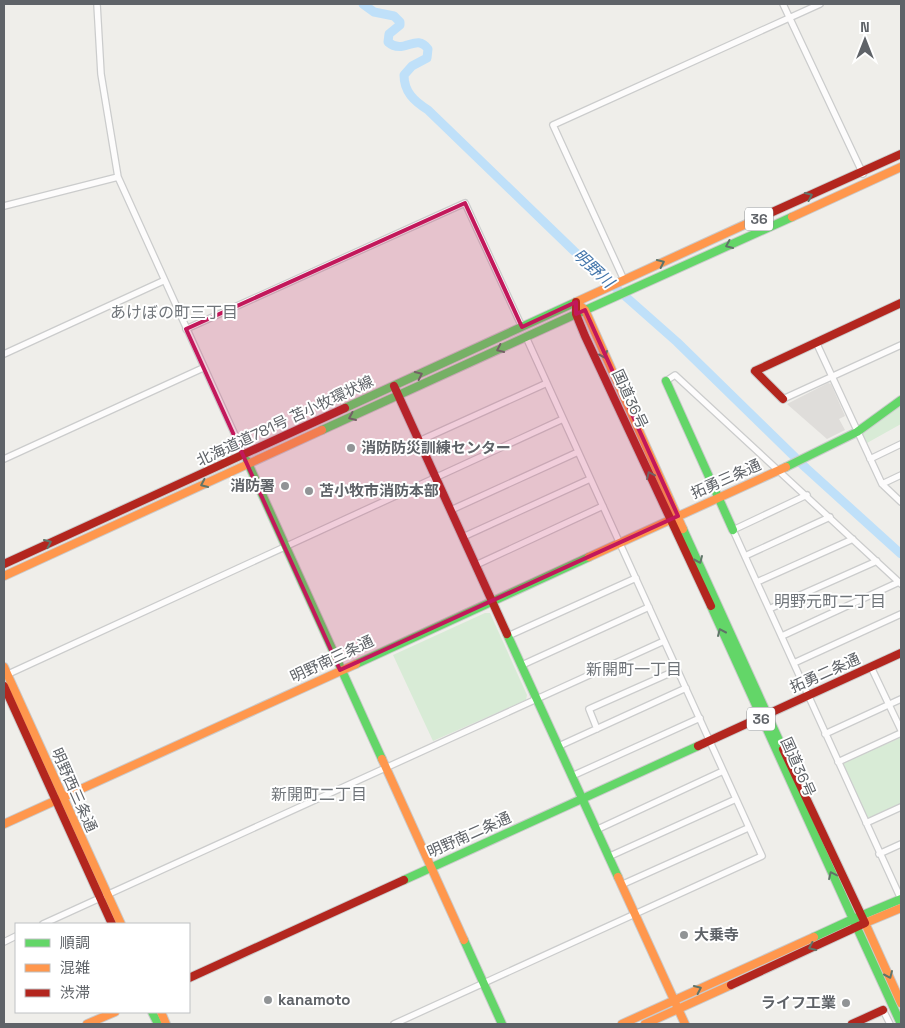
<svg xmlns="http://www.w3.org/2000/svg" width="905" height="1028" viewBox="0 0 905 1028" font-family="'Space Grotesk','Noto Sans JP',sans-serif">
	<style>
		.industrial { fill: #dfddda }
		.green { fill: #d8ebd6 }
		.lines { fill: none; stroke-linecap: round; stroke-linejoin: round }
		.river { stroke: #bfe0f9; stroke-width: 9 }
		.street-casing { stroke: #cbcccc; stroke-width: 8 }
		.fast-casing { stroke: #cacacb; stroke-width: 10 }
		.slow-casing { stroke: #cacacb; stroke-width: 10 }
		.jam-casing { stroke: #cacacb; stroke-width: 10 }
		.street { stroke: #fdfcfc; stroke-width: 5.5 }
		.fast { stroke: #63d668; stroke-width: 8 }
		.slow { stroke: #ff974d; stroke-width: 8 }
		.jam { stroke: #b3261e; stroke-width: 8 }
		.oneway { stroke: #607468 }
		.marked { fill: #c2185b; fill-opacity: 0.2; stroke: #c2185b; stroke-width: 4; stroke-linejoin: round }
		.poi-dot { fill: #919496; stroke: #fff; stroke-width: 2 }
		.labels { text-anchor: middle; stroke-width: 4; stroke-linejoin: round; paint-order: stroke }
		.shield { fill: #fff; stroke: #8f9295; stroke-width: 1 }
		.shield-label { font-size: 14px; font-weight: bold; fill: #5f6368 }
		.street-label { font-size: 15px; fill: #5f6368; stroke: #fff }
		.poi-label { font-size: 15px; font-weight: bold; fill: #5f6368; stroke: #fff; text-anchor: start }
		.water-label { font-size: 16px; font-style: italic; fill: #4174aa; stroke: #fff }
		.neighbourhood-label { font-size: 16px; fill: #70757a; stroke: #fff }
	</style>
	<rect width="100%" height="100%" fill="#efeeea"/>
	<path class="industrial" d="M 828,383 L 831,384 L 845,416 L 839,419 L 845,430 L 827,439 L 787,404 Z"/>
	<path class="green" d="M 901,405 L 901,424 L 867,443 L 862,433 Z
		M 485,613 L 490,613 L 527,695 L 526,700 L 433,741 L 393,655 Z
		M 900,738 L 901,804 L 868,819 L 842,763 Z"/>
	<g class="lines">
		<path class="river" d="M 363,4 L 374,12 L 394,16 L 400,22 L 400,25 L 389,34 L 388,42 C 404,56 416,32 428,49 L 427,58 L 412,66 L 404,75 C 404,92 414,101 428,110 L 574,251 L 677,342 L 806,468 L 901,554"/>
		<g class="street-casing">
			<path id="street" d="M 97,4 L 101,74 L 118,177 L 244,455
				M 783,4 L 863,174
				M 4,206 L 118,177
				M 624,280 L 553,125 L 820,4
				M 186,329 L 465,203 L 522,327
				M 816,342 L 882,484 L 901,502
				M 4,354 L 163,281
				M 666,381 L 675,375 L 901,584
				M 783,399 L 901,345
				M 419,441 L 547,383
				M 4,459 L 203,368
				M 870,459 L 901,444
				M 882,484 L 901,475
				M 807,495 L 733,530 L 901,899
				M 451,510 L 578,452
				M 463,537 L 590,479
				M 745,556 L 830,517
				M 476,565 L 603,506
				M 757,582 L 853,539
				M 769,609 L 877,561
				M 508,636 L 636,578
				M 782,636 L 899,582
				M 794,663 L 901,614
				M 522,665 L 649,607
				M 871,667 L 901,730
				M 4,676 L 563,419
				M 597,729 L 589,709 L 677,670
				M 825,734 L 901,699
				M 559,746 L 686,688
				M 838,762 L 901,733
				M 572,776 L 700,718
				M 866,823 L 901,807
				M 596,830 L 723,771
				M 879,854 L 901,844
				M 608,857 L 736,799
				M 621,885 L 748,828
				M 43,924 L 664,641
				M 4,942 L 16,936
				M 883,1010 L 890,1024
				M 394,1024 L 762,856 L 526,337"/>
		</g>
		<g class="fast-casing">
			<path id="fast" d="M 579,313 L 792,217
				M 666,381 L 733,530
				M 345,408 L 576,302
				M 322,430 L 576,314
				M 247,461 L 382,759
				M 786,467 L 857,432 L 901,400
				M 683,529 L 783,749
				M 711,606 L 853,919 L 814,937
				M 507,634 L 618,877
				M 356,664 L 589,557
				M 404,880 L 698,746
				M 901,899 L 853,919 L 901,1024
				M 464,940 L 502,1024
				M 152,1012 L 158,1024"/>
		</g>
		<g class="slow-casing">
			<path id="slow" d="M 792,217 L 901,167
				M 576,302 L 585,310 L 683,529
				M 576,302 L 768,214
				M 589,557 L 786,467
				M 4,576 L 322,430
				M 4,667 L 121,924
				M 382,759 L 464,940
				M 4,824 L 356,664
				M 618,877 L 685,1024
				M 901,908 L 865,923 L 901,1003
				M 161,1012 L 166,1024
				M 87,1024 L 115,1012
				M 622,1024 L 814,937
				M 645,1024 L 731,985"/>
		</g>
		<g class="jam-casing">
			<path id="jam" d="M 768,214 L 901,154
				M 576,302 L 576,314 L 585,336 L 711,606
				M 394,386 L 507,634
				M 783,399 L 755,371 L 901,303
				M 4,564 L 345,408
				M 4,686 L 112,924
				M 698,746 L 901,653
				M 189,978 L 404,880
				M 731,985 L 865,923 L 783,749
				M 852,1024 L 883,1010"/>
		</g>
		<use href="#street" class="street"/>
		<use href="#fast" class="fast"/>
		<use href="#slow" class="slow"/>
		<use href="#jam" class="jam"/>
	</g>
	<defs><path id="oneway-chevron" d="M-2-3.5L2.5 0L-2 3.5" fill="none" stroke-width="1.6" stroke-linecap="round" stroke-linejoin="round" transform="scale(1.25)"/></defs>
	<g class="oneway">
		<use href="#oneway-chevron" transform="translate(809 196) rotate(-24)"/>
		<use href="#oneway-chevron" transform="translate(729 245) rotate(156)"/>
		<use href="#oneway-chevron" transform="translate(661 263) rotate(-25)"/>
		<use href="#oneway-chevron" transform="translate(500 349) rotate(155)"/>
		<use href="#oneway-chevron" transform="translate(604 355) rotate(66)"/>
		<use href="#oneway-chevron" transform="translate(419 375) rotate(-25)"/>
		<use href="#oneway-chevron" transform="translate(352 417) rotate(156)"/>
		<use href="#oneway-chevron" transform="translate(650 475) rotate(-115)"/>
		<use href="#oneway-chevron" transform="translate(204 484) rotate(155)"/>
		<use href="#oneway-chevron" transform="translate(48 543) rotate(-24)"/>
		<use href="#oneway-chevron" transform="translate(699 560) rotate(66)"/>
		<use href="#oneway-chevron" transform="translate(721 632) rotate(-114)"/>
		<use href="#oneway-chevron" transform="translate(832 875) rotate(-115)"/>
		<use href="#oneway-chevron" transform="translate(812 947) rotate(155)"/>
		<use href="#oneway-chevron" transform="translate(889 975) rotate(66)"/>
		<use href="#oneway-chevron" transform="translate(698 989) rotate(-25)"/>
	</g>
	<path class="marked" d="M 465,203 L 522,327 L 576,302 L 576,314 L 585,310 L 678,516 L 340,670 L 186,329 Z"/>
	<g class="poi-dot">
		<circle cx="351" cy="448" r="5"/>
		<circle cx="285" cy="486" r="5"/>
		<circle cx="309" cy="491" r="5"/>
		<circle cx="684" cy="935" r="5"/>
		<circle cx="268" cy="1000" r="5"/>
		<circle cx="846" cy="1003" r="5"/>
	</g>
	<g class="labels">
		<g class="shield">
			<rect x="745" y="207.5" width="28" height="23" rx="4"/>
			<rect x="747" y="707.5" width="28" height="23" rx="4"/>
		</g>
		<g class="shield-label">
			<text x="759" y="224">36</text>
			<text x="761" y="724">36</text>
		</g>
		<g class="street-label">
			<text transform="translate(630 399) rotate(65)" y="5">国道36号</text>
			<text transform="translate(285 421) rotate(-25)" y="5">北海道道781号 苫小牧環状線</text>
			<text transform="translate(726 479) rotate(-24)" y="5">拓勇三条通</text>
			<text transform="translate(332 659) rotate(-25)" y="5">明野南三条通</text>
			<text transform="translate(825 673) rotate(-24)" y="5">拓勇二条通</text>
			<text transform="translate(798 767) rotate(66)" y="5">国道36号</text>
			<text transform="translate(74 790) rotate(66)" y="5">明野西三条通</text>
			<text transform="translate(469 835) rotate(-24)" y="5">明野南二条通</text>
		</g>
		<g class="poi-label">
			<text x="361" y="453">消防防災訓練センター</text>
			<text x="275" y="491" text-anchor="end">消防署</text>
			<text x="319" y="496">苫小牧市消防本部</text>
			<text x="694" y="940">大乗寺</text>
			<text x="278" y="1005">kanamoto</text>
			<text x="836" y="1008" text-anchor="end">ライフ工業</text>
		</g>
		<g class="water-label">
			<text transform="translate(594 268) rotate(43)" y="6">明野川</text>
		</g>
		<g class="neighbourhood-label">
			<text x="174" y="318">あけぼの町三丁目</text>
			<text x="830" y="607">明野元町二丁目</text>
			<text x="634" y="675">新開町一丁目</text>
			<text x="319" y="800">新開町二丁目</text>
		</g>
	</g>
	<rect width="905" height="1028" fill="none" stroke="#5f6368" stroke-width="10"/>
	<rect x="15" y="923" width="175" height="90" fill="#ffffff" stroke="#bfc1c3"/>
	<rect x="25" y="939" width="25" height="8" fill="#63d668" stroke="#bfc1c3"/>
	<text x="60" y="948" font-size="15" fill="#5f6368">順調</text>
	<rect x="25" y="964" width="25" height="8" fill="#ff974d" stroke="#bfc1c3"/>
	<text x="60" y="973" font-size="15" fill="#5f6368">混雑</text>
	<rect x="25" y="989" width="25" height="8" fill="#b3261e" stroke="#bfc1c3"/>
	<text x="60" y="998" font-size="15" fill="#5f6368">渋滞</text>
	<g transform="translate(865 40)" stroke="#ffffff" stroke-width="4" paint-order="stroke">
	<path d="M0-4L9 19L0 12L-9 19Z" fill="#5f6368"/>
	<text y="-8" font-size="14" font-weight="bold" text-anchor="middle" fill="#5f6368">N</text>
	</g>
</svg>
